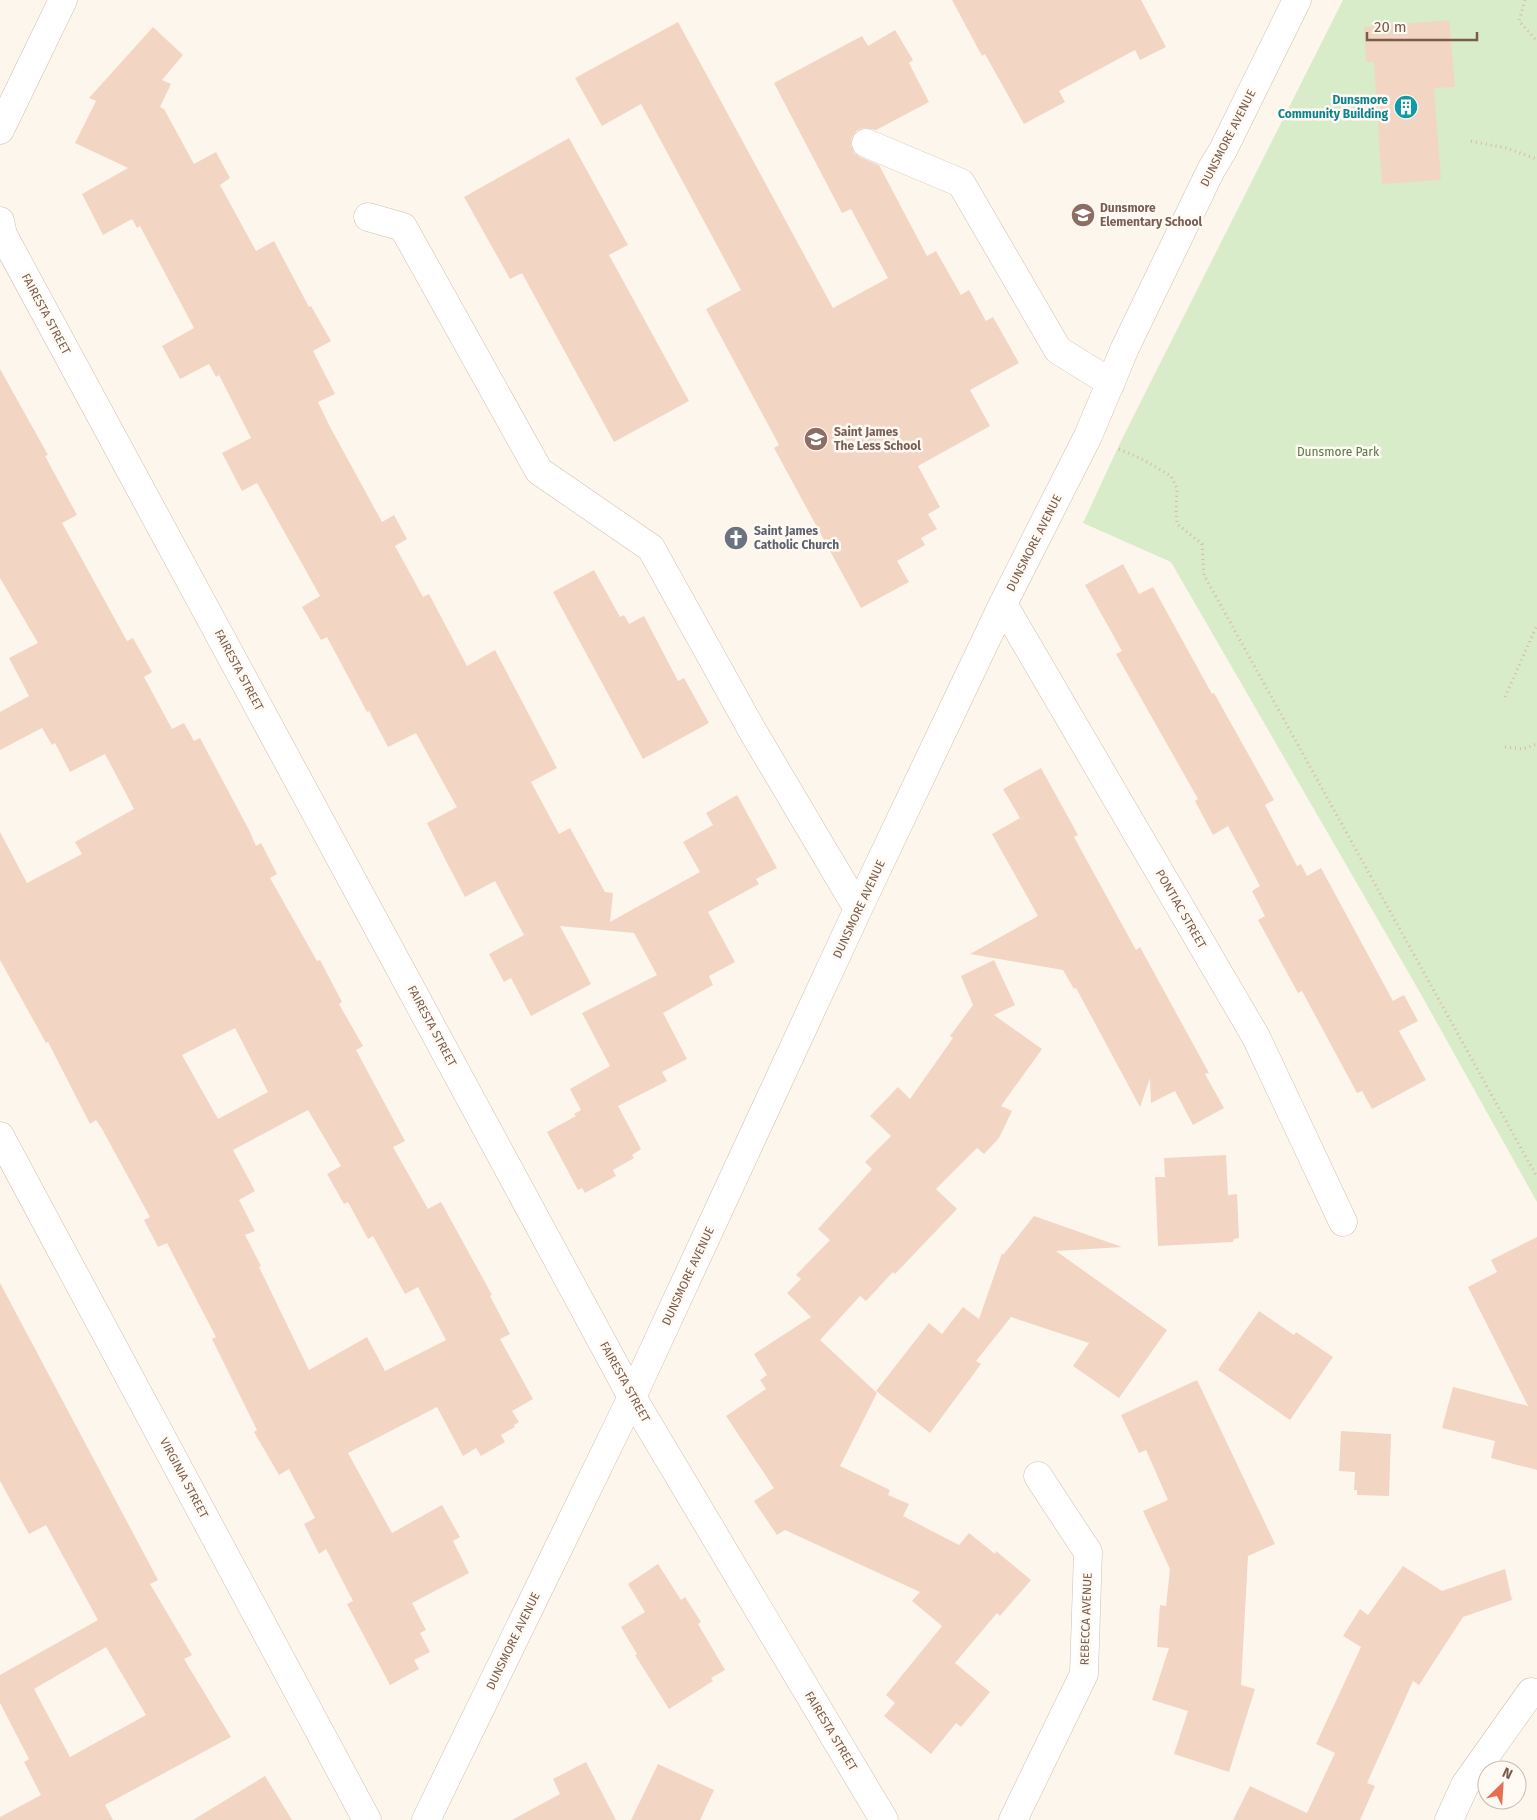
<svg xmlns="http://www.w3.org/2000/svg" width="1537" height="1820" viewBox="0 0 1537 1820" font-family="'Fira Sans',sans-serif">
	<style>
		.green { fill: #d8ecc9 }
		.building { fill: #f3d5c3; fill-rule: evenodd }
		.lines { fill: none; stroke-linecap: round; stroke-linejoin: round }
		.minor-casing { stroke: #d1beb0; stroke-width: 29 }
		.path { stroke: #d9b8a5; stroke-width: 3; stroke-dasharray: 1 4; stroke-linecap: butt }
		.minor { stroke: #fff; stroke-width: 28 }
		.labels { text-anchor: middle; stroke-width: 5; stroke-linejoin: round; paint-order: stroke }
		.culture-label { font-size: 12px; font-weight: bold; fill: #0d838f; stroke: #fffaf3; text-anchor: end }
		.street-label { font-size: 12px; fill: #7a5c4d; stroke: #fffaf3 }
		.education-label { font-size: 12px; font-weight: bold; fill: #785e54; stroke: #fffaf3; text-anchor: start }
		.park-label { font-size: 12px; fill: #537a41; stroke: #fffaf3 }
		.worship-label { font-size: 12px; font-weight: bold; fill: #5b616d; stroke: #fffaf3; text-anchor: start }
	</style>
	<rect width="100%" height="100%" fill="#fdf6ec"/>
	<path class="green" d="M 1343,0 L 1537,0 L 1537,1202 L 1418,989 L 1171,562 L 1083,523 L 1121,441 Z"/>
	<path class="building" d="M 952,0 L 1141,0 L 1166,47 L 1140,60 L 1135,50 L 1059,91 L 1065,102 L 1024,124 L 985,54 L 982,56 Z
		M 1449,20 L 1455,87 L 1434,88 L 1441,180 L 1382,184 L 1374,62 L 1366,62 L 1364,27 Z
		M 678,22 L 833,308 L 888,278 L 851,209 L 842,213 L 774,83 L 862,36 L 868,46 L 895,30 L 913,60 L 909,63 L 929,102 L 876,130 L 865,128 L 857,130 L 852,137 L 851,145 L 854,153 L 860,157 L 879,165 L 927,256 L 936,251 L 961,295 L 969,290 L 986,321 L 993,317 L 1019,363 L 970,390 L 990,426 L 918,466 L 940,507 L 928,514 L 937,529 L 921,538 L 925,545 L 897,561 L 909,582 L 861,608 L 774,448 L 779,445 L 706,309 L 741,290 L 641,104 L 602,126 L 575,78 Z
		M 153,27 L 183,55 L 162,80 L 171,84 L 160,107 L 164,109 L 194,164 L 216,152 L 230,178 L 220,185 L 256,251 L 274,241 L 309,307 L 311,306 L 331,341 L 313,351 L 335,394 L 318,402 L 329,425 L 382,522 L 394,515 L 407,539 L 395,546 L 423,597 L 429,594 L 467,666 L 495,650 L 557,768 L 531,782 L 559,834 L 570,828 L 605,892 L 613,893 L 610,922 L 700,872 L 683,842 L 713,825 L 706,813 L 737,795 L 777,868 L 756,879 L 759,884 L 708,912 L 735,962 L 709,976 L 713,985 L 663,1013 L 687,1059 L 662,1072 L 667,1081 L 618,1106 L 641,1149 L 632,1155 L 634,1158 L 613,1170 L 616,1176 L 585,1193 L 582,1188 L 578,1190 L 547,1132 L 576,1116 L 574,1114 L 581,1110 L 570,1089 L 610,1066 L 582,1013 L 657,975 L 634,933 L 560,926 L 591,984 L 531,1016 L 511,978 L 504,982 L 489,954 L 524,935 L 495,881 L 465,897 L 446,861 L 427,823 L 457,807 L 449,793 L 416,733 L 388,747 L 369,711 L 367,712 L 327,637 L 321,640 L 302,607 L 320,596 L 257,483 L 242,491 L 222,453 L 251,438 L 219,375 L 216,377 L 209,364 L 180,379 L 162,346 L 194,328 L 140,226 L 137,228 L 132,219 L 103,235 L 82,194 L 128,168 L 75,143 L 96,101 L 89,98 Z
		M 569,138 L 628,245 L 609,255 L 689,401 L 614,442 L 522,273 L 510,279 L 464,197 Z
		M 0,369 L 48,455 L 45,456 L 77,515 L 62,523 L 127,641 L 133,638 L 152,672 L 144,677 L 172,729 L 184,723 L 194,741 L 200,738 L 249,830 L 256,846 L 261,843 L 277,874 L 270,878 L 317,961 L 320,960 L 342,1002 L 339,1004 L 363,1046 L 356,1050 L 405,1141 L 393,1147 L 428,1209 L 441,1202 L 492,1295 L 490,1296 L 510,1334 L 500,1339 L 533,1399 L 512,1411 L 519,1422 L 514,1425 L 515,1427 L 501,1435 L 505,1442 L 481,1456 L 476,1448 L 463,1456 L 437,1407 L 348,1453 L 392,1533 L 442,1505 L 460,1537 L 453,1541 L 469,1573 L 412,1603 L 426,1630 L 420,1633 L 430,1652 L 414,1660 L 419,1669 L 390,1685 L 347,1604 L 353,1601 L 326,1549 L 319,1554 L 304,1524 L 315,1518 L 289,1469 L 279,1475 L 254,1432 L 257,1430 L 212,1339 L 216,1337 L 167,1243 L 158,1247 L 144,1220 L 150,1217 L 102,1129 L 96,1120 L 90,1124 L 48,1042 L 46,1043 L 0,960 L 0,832 L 27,883 L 82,854 L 75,842 L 134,809 L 105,754 L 70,772 L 55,743 L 52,745 L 42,728 L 0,750 L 0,712 L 29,696 L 9,658 L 38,643 L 0,578 ZM 235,1028 L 268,1092 L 218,1119 L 182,1055 ZM 308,1110 L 341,1166 L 327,1174 L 344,1204 L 348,1202 L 368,1239 L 373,1236 L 405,1294 L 418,1287 L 446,1340 L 385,1371 L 367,1337 L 309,1370 L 259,1267 L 261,1266 L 245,1235 L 255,1231 L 239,1200 L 255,1191 L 233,1150 Z
		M 1123,564 L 1139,594 L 1153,587 L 1212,694 L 1214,693 L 1274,800 L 1265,805 L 1297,866 L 1301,864 L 1307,876 L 1321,868 L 1393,1001 L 1404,995 L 1418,1021 L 1399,1031 L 1426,1080 L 1372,1109 L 1362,1091 L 1357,1093 L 1302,991 L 1298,993 L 1258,920 L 1265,916 L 1252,891 L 1260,886 L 1228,826 L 1213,835 L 1195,801 L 1198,799 L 1116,654 L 1122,651 L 1085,585 Z
		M 594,570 L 620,617 L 624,615 L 629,624 L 644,616 L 678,681 L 684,678 L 709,723 L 643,759 L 553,592 Z
		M 1041,768 L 1078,835 L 1074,837 L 1136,950 L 1140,947 L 1209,1073 L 1205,1074 L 1224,1108 L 1193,1125 L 1175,1091 L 1151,1103 L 1150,1078 L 1140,1107 L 1076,988 L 1074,989 L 1063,970 L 970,954 L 1038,916 L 992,834 L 1020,818 L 1003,789 Z
		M 994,960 L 1015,1005 L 994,1015 L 1042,1049 L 1001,1106 L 1012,1111 L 999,1138 L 984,1154 L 977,1148 L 936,1189 L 957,1209 L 895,1274 L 893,1272 L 866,1301 L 860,1296 L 820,1340 L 877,1393 L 840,1466 L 890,1490 L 888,1495 L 909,1504 L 903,1516 L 959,1545 L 969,1533 L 995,1554 L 996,1551 L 1031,1580 L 1000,1616 L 997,1613 L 955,1663 L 990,1692 L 961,1727 L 956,1723 L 931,1754 L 884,1716 L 895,1703 L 886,1695 L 942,1626 L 912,1601 L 920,1592 L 785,1530 L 777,1535 L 754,1501 L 774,1488 L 726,1416 L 766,1389 L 760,1380 L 767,1375 L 754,1354 L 811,1317 L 787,1293 L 801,1279 L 796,1275 L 830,1240 L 818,1229 L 872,1169 L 865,1162 L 891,1136 L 870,1116 L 898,1087 L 910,1099 L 953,1038 L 950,1036 L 973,1005 L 961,976 Z
		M 1226,1155 L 1228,1195 L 1237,1194 L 1239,1238 L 1234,1239 L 1233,1242 L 1158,1246 L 1155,1177 L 1165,1177 L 1164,1158 Z
		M 1034,1216 L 1122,1247 L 1056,1251 L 1167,1330 L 1119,1398 L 1073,1366 L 1089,1343 L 1011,1317 L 976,1361 L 981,1364 L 930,1433 L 876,1391 L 929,1323 L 942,1334 L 963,1307 L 979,1319 L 1002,1253 L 1003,1255 Z
		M 1537,1237 L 1537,1470 L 1491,1458 L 1495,1441 L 1442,1428 L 1453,1387 L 1528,1406 L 1468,1287 L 1497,1272 L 1491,1260 Z
		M 0,1283 L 158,1580 L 150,1584 L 192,1655 L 184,1659 L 231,1737 L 105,1805 L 113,1820 L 0,1820 L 0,1817 L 41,1795 L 24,1762 L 29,1759 L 0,1703 L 0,1675 L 98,1620 L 46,1525 L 29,1534 L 0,1481 ZM 106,1647 L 146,1715 L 70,1757 L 34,1689 Z
		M 1259,1311 L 1294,1335 L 1296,1332 L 1333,1357 L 1290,1420 L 1218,1370 Z
		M 1197,1380 L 1275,1544 L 1248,1556 L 1241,1685 L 1255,1689 L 1229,1772 L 1174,1754 L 1188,1711 L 1152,1700 L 1169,1648 L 1157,1647 L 1160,1605 L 1166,1606 L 1170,1569 L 1143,1511 L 1168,1500 L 1146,1450 L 1139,1453 L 1121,1415 Z
		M 1341,1431 L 1391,1434 L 1389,1496 L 1357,1495 L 1357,1490 L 1354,1490 L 1355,1472 L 1339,1471 Z
		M 658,1564 L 681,1600 L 685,1597 L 701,1622 L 698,1624 L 725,1670 L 711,1678 L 713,1681 L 669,1709 L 635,1655 L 637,1654 L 621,1627 L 645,1612 L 628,1584 Z
		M 1403,1566 L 1442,1591 L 1505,1569 L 1512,1600 L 1463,1617 L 1419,1685 L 1413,1681 L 1367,1783 L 1375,1786 L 1360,1820 L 1233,1820 L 1250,1786 L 1307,1813 L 1335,1753 L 1316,1744 L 1361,1647 L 1343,1636 L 1360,1609 L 1368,1615 Z
		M 586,1762 L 616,1820 L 512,1820 L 560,1794 L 553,1779 Z
		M 658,1764 L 714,1790 L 700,1820 L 631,1820 Z
		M 265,1776 L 292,1820 L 193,1820 Z"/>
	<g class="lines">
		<g class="minor-casing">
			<path id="minor" d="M 0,130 L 63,0
				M 866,143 L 961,183 L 1058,350 L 1111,383
				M 368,217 L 403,227 L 539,471 L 651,548 L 752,730 L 858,909
				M 0,221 L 3,235 L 632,1397 L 884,1820
				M 1003,604 L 1256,1037 L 1343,1222
				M 0,1136 L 367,1820
				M 426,1820 L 632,1397 L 858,909 L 1003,604 L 1088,436 L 1125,348 L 1211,170 L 1223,150 L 1297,0
				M 1013,1820 L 1084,1674 L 1088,1552 L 1038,1476
				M 1449,1820 L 1465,1785 L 1531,1692"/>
		</g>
		<path class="path" d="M 1525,0 L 1519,21 L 1537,41
			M 1471,141 L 1506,148 L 1537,159
			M 1119,449 L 1140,458 L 1171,476 L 1177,488 L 1176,510 L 1177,524 L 1202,544 L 1204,575 L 1537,1177
			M 1505,697 L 1537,625
			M 1505,747 L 1523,749 L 1537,744"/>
		<use href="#minor" class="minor"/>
	</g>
	<defs>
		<g id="building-disc" transform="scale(1.25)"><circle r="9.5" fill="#0f9aa8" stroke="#fffaf3"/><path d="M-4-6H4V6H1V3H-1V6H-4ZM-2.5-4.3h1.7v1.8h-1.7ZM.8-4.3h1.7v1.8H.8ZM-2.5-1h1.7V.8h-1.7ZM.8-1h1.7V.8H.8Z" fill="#fff"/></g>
		<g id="school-disc" transform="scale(1.25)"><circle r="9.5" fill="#8d6e63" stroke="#fffaf3"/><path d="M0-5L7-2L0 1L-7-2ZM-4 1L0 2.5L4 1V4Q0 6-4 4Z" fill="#fff"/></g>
		<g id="church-disc" transform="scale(1.25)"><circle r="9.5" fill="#6b7280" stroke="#fffaf3"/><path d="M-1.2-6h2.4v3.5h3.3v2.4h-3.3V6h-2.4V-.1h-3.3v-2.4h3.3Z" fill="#fff"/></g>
	</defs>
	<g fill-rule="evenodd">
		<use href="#building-disc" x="1406" y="107"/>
		<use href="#school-disc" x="1083" y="215"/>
		<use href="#school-disc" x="816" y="439"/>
		<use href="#church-disc" x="736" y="538"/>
	</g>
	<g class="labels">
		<g class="culture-label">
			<text x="1388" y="104">Dunsmore<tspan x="1388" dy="14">Community Building</tspan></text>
		</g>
		<g class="street-label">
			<text transform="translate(1228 138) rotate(-63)" y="4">DUNSMORE AVENUE</text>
			<text transform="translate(46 314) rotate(62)" y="4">FAIRESTA STREET</text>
			<text transform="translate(1034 543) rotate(-63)" y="4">DUNSMORE AVENUE</text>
			<text transform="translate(239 670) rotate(62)" y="4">FAIRESTA STREET</text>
			<text transform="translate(859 909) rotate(-65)" y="4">DUNSMORE AVENUE</text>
			<text transform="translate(1181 909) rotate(60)" y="4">PONTIAC STREET</text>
			<text transform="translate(432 1026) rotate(62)" y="4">FAIRESTA STREET</text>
			<text transform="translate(688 1276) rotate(-65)" y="4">DUNSMORE AVENUE</text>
			<text transform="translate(625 1382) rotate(61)" y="4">FAIRESTA STREET</text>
			<text transform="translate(184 1478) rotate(62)" y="4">VIRGINIA STREET</text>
			<text transform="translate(1086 1619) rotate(-88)" y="4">REBECCA AVENUE</text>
			<text transform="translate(513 1641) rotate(-64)" y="4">DUNSMORE AVENUE</text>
			<text transform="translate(831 1731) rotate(59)" y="4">FAIRESTA STREET</text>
		</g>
		<g class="education-label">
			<text x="1100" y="212">Dunsmore<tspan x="1100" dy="14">Elementary School</tspan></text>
			<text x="834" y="436">Saint James<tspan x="834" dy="14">The Less School</tspan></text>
		</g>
		<g class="park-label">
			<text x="1338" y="456">Dunsmore Park</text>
		</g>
		<g class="worship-label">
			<text x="754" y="535">Saint James<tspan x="754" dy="14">Catholic Church</tspan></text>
		</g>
	</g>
	<g transform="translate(1502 1785) rotate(25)"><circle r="24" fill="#fffaf3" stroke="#cabbb1"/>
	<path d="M0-4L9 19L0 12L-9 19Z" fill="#e76f51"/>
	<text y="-8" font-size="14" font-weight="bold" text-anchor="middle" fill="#7a5c4d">N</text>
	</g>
	<path d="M1367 32v8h110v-8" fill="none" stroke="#7a5c4d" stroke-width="2.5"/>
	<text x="1374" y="32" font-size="15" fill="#7a5c4d" stroke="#fffaf3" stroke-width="4" paint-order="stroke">20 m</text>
</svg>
